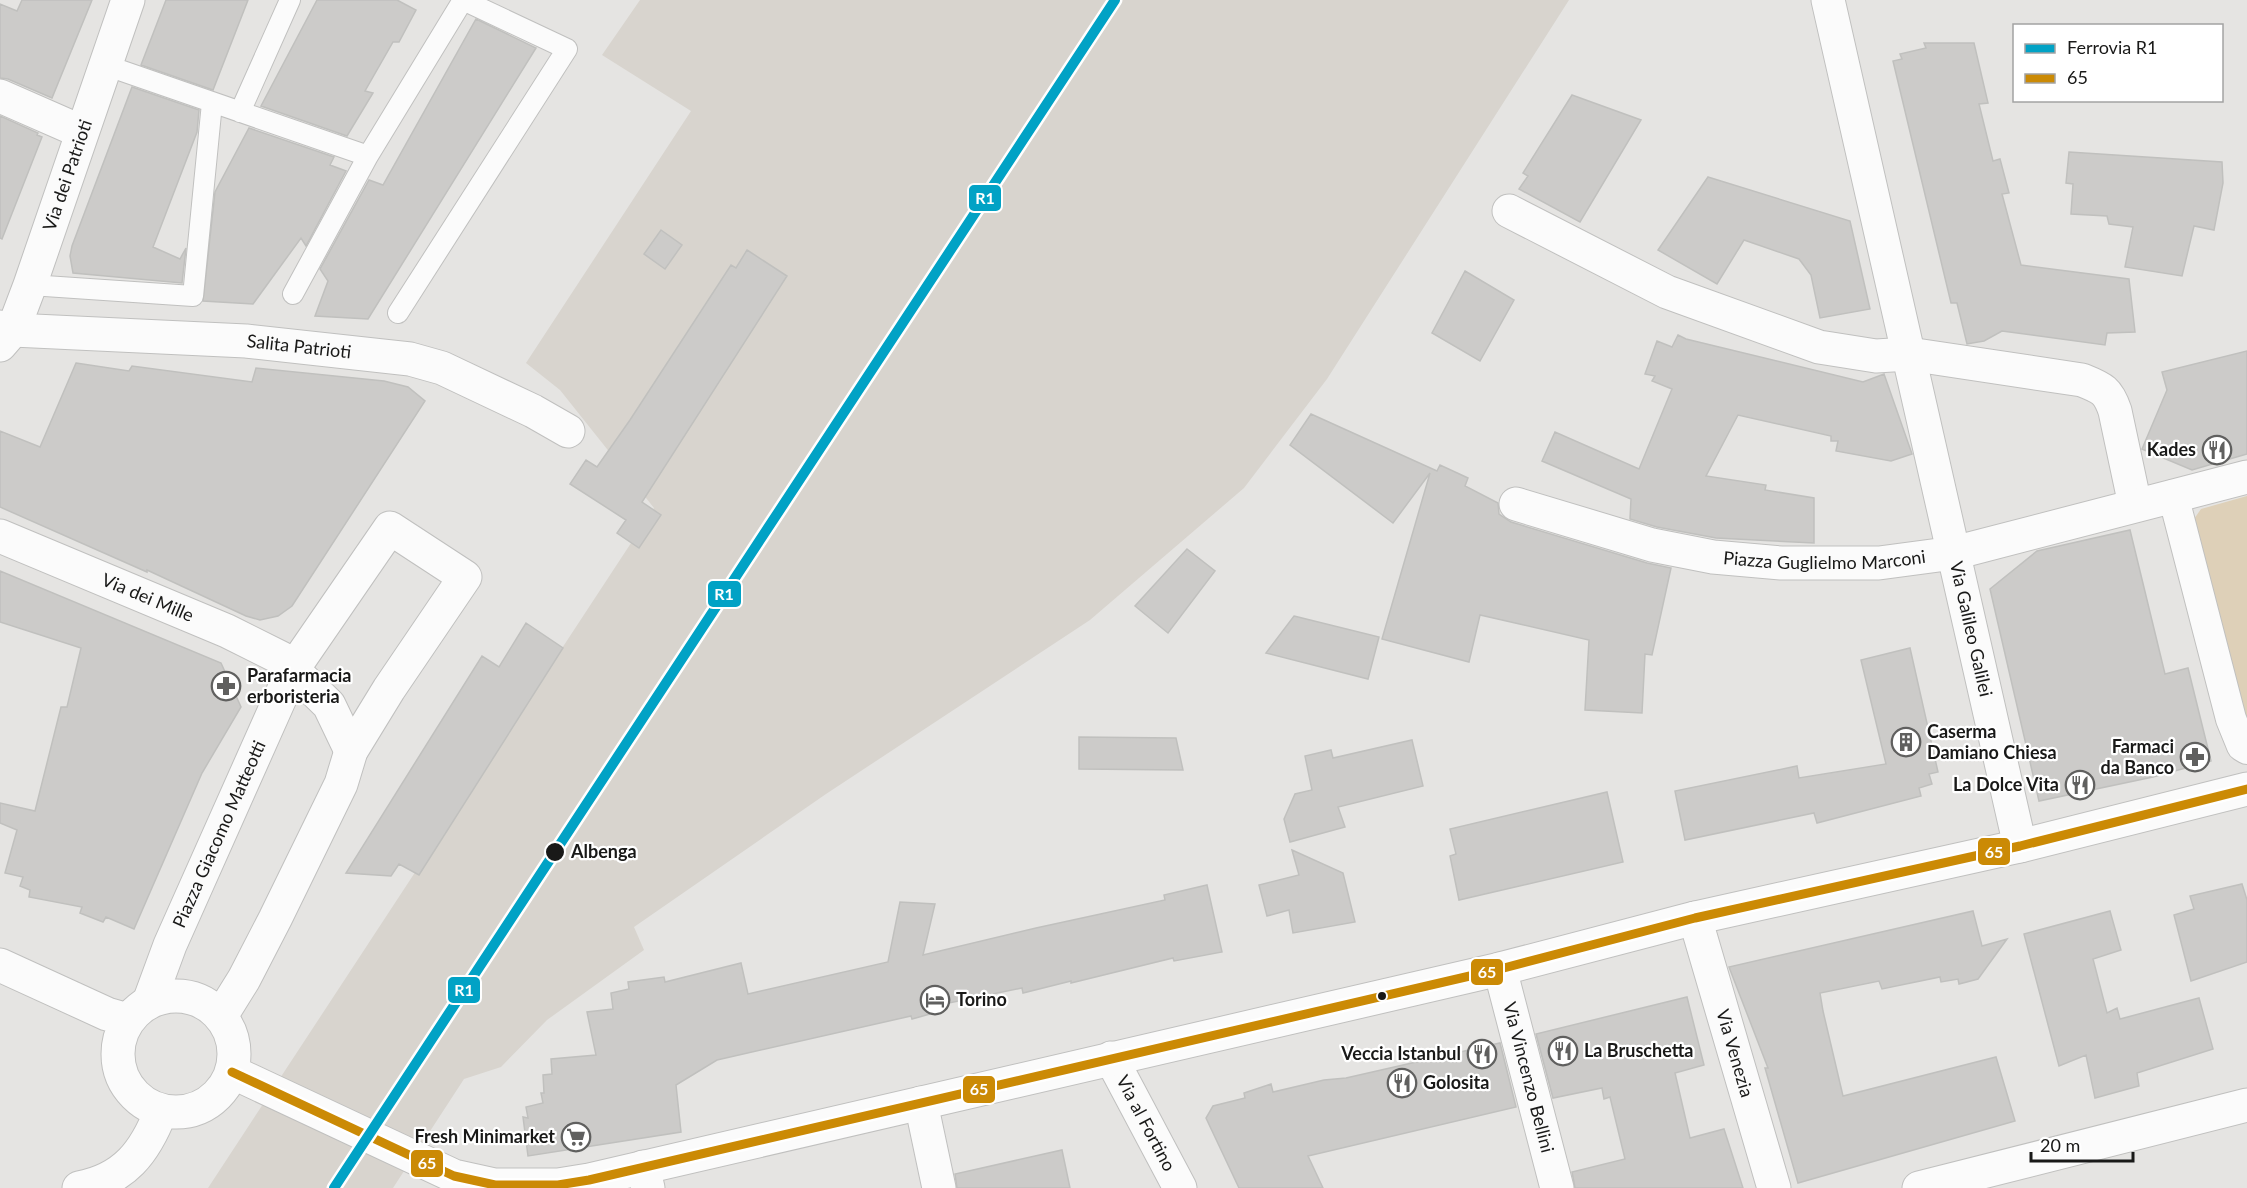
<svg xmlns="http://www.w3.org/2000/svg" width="2247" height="1188" viewBox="0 0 2247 1188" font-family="Lato,sans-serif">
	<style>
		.built { fill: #d8d4ce }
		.green { fill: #ded0b8 }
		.building { fill: #cccbc9; stroke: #c0c0be; stroke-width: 1.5 }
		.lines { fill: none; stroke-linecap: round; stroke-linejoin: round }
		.service-casing { stroke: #c0c0bf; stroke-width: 22 }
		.pedestrian-casing { stroke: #c0c0bf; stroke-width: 32 }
		.minor-casing { stroke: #c0c0bf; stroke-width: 35 }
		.tertiary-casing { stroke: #c0c0bf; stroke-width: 35 }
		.service { stroke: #fbfbfb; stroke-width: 20 }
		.pedestrian { stroke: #fbfbfb; stroke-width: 30 }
		.minor { stroke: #fbfbfb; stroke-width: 33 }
		.tertiary { stroke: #fbfbfb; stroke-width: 33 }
		.bus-1-casing { stroke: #fff; stroke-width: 14 }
		.bus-1 { stroke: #cb8a05; stroke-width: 9 }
		.rail-1-casing { stroke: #fff; stroke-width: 15 }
		.rail-1 { stroke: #01a2c5; stroke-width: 10 }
		.stop-dot { fill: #191918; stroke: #fff; stroke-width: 2 }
		.labels { text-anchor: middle; stroke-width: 4.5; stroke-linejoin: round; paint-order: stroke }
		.street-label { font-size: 18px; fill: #191918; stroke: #fff }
		.poi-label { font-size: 18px; font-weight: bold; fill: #191918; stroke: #fff; text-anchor: end }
		.stop-label { font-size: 18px; font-weight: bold; fill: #191918; stroke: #fff; text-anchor: start }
		.line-badge { stroke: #fff; stroke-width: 2 }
		.badge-label { font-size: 16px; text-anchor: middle; font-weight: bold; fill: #fff }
	</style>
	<rect width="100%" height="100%" fill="#e5e4e2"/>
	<path class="built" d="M 640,0 L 1569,0 L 1327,379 L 1244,488 L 1090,620 L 826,794 L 634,927 L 644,950 L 547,1020 L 501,1067 L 464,1079 L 393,1188 L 208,1188 L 654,508 L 560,390 L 526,363 L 691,111 L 602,55 Z"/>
	<path class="green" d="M 2247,496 L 2247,719 L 2242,714 L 2194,519 L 2201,509 Z"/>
	<path class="building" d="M 22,0 L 92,0 L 52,98 L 8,79 L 0,78 L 0,4 L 17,11 Z
		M 166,0 L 248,0 L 213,90 L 141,65 Z
		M 317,0 L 397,0 L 416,10 L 399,42 L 393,42 L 365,91 L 373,93 L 347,136 L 261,106 Z
		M 476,19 L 536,48 L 368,319 L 315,316 L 328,281 L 320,269 L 369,180 L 383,185 Z
		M 1924,43 L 1974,43 L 1988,103 L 1979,104 L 1993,161 L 2000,159 L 2009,193 L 2002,194 L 2021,265 L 2129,279 L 2135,332 L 2107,333 L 2105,345 L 2002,331 L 1984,341 L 1967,344 L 1957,303 L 1951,303 L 1893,61 L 1902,59 L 1900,54 L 1926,48 Z
		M 132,87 L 199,110 L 197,132 L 153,247 L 180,259 L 186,248 L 182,283 L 73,273 L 70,256 L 72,246 Z
		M 1572,95 L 1641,120 L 1580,222 L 1519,189 L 1528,176 L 1523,173 Z
		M 0,116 L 38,133 L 37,135 L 42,137 L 2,239 L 0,238 Z
		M 249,128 L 334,157 L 330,165 L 346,171 L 306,246 L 301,238 L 253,304 L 203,301 L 215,192 Z
		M 2069,152 L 2222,162 L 2223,183 L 2214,230 L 2194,226 L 2182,276 L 2125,267 L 2133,227 L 2109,224 L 2107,216 L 2071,214 L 2073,184 L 2066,183 Z
		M 1708,177 L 1850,221 L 1870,309 L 1820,318 L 1811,275 L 1799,259 L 1744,240 L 1717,284 L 1658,250 Z
		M 661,230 L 682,245 L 665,269 L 644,254 Z
		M 747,250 L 787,276 L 642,502 L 661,515 L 639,548 L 617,533 L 626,520 L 570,484 L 586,460 L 597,467 L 630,420 L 731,265 L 736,268 Z
		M 1465,271 L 1514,300 L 1480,361 L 1432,333 Z
		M 1678,335 L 1686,339 L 1863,382 L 1884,374 L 1912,454 L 1891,461 L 1836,451 L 1838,441 L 1831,441 L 1831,436 L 1738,415 L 1706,476 L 1766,485 L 1765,490 L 1814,498 L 1814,543 L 1716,538 L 1657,527 L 1630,519 L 1631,499 L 1542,461 L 1555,432 L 1639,469 L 1672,389 L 1652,381 L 1655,376 L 1645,374 L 1657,341 L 1672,347 Z
		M 2247,351 L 2247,454 L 2192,470 L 2142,449 L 2167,390 L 2162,372 Z
		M 76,363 L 129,371 L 132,366 L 252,382 L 256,368 L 384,381 L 408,387 L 425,401 L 292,606 L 278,616 L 260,620 L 246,616 L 147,570 L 147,572 L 0,507 L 0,431 L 40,447 Z
		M 1311,414 L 1437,471 L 1440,465 L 1468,478 L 1465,486 L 1498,503 L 1499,514 L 1511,522 L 1647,563 L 1671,568 L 1652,655 L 1645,654 L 1642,713 L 1585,710 L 1589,640 L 1480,615 L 1469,662 L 1382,639 L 1430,473 L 1393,523 L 1290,445 Z
		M 2130,530 L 2165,674 L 2188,668 L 2211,761 L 2153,777 L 2039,801 L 1990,589 L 2037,551 Z
		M 1187,549 L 1215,571 L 1168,633 L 1135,606 Z
		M 0,571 L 221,663 L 241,707 L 202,773 L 134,929 L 106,917 L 103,922 L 80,913 L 82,907 L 29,897 L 30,890 L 20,886 L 23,877 L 5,873 L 17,830 L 0,823 L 0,803 L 35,811 L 61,707 L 67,707 L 81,648 L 0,622 Z
		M 1294,616 L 1379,637 L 1368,679 L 1266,653 Z
		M 526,623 L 563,648 L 419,875 L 399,864 L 391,876 L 346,873 L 482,656 L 499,667 Z
		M 1910,648 L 1938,772 L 1929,774 L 1932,784 L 1919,788 L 1921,796 L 1817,823 L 1814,813 L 1685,840 L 1675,791 L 1797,766 L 1799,778 L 1886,764 L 1861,660 Z
		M 1079,737 L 1176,738 L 1183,770 L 1079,769 Z
		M 1412,740 L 1423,786 L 1338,807 L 1345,827 L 1290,842 L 1284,819 L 1295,794 L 1312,790 L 1305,756 L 1331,750 L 1333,758 Z
		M 1607,792 L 1623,862 L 1459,900 L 1450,856 L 1456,854 L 1450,829 Z
		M 1292,850 L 1343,873 L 1355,922 L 1293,933 L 1289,910 L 1267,916 L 1259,885 L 1299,875 Z
		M 2242,884 L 2247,900 L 2247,962 L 2191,981 L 2174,915 L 2194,909 L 2190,896 Z
		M 1207,885 L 1222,952 L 1174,961 L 1173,958 L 1071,983 L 1071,981 L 1023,993 L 1022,988 L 939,1005 L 941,1011 L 912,1019 L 911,1016 L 717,1060 L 676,1085 L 681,1132 L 528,1156 L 523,1117 L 528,1118 L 526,1107 L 543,1103 L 541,1093 L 544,1093 L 543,1075 L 552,1074 L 551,1059 L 596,1055 L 587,1012 L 613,1009 L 611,993 L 629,989 L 628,982 L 664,977 L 665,982 L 741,963 L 748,994 L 888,962 L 900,902 L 935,904 L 923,955 L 1036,928 L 1165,900 L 1164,895 Z
		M 1973,911 L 1982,946 L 2007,939 L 1978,979 L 1959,984 L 1958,979 L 1941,982 L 1940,977 L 1882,989 L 1879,981 L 1820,993 L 1823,1011 L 1843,1096 L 1996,1057 L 2015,1121 L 1798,1183 L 1765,1068 L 1768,1068 L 1729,967 Z
		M 2110,911 L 2121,950 L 2093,959 L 2107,1013 L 2117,1008 L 2120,1019 L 2199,998 L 2213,1049 L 2137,1073 L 2139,1086 L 2095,1098 L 2086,1055 L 2059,1066 L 2024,934 Z
		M 1687,997 L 1704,1065 L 1675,1073 L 1690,1138 L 1724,1129 L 1743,1188 L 1575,1188 L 1572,1172 L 1625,1159 L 1610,1097 L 1604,1099 L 1602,1088 L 1553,1098 L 1536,1034 Z
		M 1500,1043 L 1516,1107 L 1308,1156 L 1323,1188 L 1239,1188 L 1206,1118 L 1213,1106 L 1245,1098 L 1244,1093 L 1271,1084 L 1273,1092 L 1324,1080 L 1346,1078 Z
		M 1062,1150 L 1070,1188 L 957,1188 L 955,1174 Z"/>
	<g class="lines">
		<g class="service-casing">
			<path id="service" d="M 105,65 L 368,156 L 293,294
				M 240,112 L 290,0
				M 368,156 L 463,0
				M 30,285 L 193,296 L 212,103
				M 398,313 L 567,49 L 463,0"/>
		</g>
		<g class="pedestrian-casing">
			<path id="pedestrian" d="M 2173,495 L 2231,719 L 2242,746 L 2247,749"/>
		</g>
		<g class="minor-casing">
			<g id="minor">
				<path id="s1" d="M 1828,0 L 2020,846"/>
				<path d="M 0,96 L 82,132"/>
				<path d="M 1509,211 L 1667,292 L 1819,347 L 1876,356 L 1909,354 L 2082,380 C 2102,388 2108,390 2115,411 L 2135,505"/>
				<path id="s2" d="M 0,327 L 13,330 L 246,341 L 410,359 L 442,368 L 533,411 L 568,431"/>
				<path id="s3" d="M 0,345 L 13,330 L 30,285 L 128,0"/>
				<path id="s4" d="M 1516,504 L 1652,545 L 1713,557 L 1781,563 L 1879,563 L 1954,553 L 2247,477"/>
				<path id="s5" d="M 0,536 L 227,631 L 281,658 L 329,705 L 351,751"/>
				<path id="s6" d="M 1695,918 L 1774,1188"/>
				<path id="s7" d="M 1500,969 L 1557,1188"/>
				<path id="s8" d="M 149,1002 L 170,945 L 293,669 L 390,528 L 465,577 L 389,689 L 351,751 L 341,784 L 275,919 L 244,979 L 221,1016"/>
				<path id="s9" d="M 1111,1058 L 1180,1188"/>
				<path d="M 921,1103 L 939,1188"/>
				<path d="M 643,1167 L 648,1188"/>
				<path d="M 1919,1188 L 2247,1105"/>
			</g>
		</g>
		<g class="tertiary-casing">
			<path id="tertiary" d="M 0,965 L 107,1014 L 128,1020
				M118 1054a58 58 0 1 1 116 0a58 58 0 1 1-116 0Z
				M 232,1072 L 454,1176 L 495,1185 L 558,1185 L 589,1180 L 1500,969 L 1695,918 L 2020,846 L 2247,789
				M 79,1188 C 125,1179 145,1152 161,1111"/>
		</g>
		<use href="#service" class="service"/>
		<use href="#pedestrian" class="pedestrian"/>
		<use href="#minor" class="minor"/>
		<use href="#tertiary" class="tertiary"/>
		<g class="bus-1-casing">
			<path id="bus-1" d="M 232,1072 L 454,1176 L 495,1185 L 558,1185 L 589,1180 L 1500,969 L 1695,918 L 2020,846 L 2247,789"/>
		</g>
		<use href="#bus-1" class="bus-1"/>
		<g class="rail-1-casing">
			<path id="rail-1" d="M 334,1188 L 1115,0"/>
		</g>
		<use href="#rail-1" class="rail-1"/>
	</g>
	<defs>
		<g id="restaurant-ring" transform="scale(1.5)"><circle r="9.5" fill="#fff" stroke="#60605f" stroke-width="1.5"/><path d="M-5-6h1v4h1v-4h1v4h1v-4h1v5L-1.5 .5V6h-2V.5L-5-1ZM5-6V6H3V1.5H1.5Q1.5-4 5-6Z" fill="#60605f"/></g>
		<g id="pharmacy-ring" transform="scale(1.5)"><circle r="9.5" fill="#fff" stroke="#60605f" stroke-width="1.5"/><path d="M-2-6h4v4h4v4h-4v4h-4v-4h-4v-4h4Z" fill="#60605f"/></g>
		<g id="building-ring" transform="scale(1.5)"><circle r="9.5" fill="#fff" stroke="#60605f" stroke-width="1.5"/><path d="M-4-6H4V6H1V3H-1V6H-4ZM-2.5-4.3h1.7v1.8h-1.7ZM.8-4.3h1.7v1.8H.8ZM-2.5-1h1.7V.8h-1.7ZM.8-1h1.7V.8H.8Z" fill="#60605f"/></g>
		<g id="hotel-ring" transform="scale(1.5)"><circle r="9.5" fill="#fff" stroke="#60605f" stroke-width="1.5"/><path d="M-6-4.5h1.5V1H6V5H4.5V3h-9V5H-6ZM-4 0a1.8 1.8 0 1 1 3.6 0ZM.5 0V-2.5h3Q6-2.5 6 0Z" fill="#60605f"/></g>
		<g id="supermarket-ring" transform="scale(1.5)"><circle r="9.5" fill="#fff" stroke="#60605f" stroke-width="1.5"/><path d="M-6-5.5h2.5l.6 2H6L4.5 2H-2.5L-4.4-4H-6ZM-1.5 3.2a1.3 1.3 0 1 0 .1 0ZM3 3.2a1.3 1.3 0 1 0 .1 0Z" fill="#60605f"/></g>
	</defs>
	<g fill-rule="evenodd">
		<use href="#restaurant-ring" x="2217" y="450"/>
		<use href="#pharmacy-ring" x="226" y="686"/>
		<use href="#building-ring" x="1906" y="742"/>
		<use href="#pharmacy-ring" x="2195" y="757"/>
		<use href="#restaurant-ring" x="2080" y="785"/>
		<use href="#hotel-ring" x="935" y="1000"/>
		<use href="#restaurant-ring" x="1563" y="1051"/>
		<use href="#restaurant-ring" x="1482" y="1054"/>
		<use href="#restaurant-ring" x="1402" y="1083"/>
		<use href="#supermarket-ring" x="576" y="1137"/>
	</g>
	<g class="stop-dot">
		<circle cx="555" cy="852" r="10"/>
		<circle cx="1382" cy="996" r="5"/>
	</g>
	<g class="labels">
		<g class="street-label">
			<text dy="6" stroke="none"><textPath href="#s3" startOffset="184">Via dei Patrioti</textPath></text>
			<text dy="6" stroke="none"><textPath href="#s2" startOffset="300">Salita Patrioti</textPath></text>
			<text dy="6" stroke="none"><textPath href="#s4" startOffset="316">Piazza Guglielmo Marconi</textPath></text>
			<text dy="6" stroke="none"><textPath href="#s5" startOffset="160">Via dei Mille</textPath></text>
			<text dy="6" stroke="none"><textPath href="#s1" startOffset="645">Via Galileo Galilei</textPath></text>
			<text dy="6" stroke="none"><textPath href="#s8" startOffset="182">Piazza Giacomo Matteotti</textPath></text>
			<text dy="6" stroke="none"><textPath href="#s6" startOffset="141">Via Venezia</textPath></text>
			<text dy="6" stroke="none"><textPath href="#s7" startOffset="112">Via Vincenzo Bellini</textPath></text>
			<text dy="6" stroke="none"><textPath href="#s9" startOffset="74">Via al Fortino</textPath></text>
		</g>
		<g class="poi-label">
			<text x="2196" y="456">Kades</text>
			<text x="247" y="682" text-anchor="start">Parafarmacia<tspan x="247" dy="21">erboristeria</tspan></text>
			<text x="1927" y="738" text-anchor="start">Caserma<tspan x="1927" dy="21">Damiano Chiesa</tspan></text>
			<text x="2174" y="753">Farmaci<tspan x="2174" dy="21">da Banco</tspan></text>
			<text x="2059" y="791">La Dolce Vita</text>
			<text x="956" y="1006" text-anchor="start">Torino</text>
			<text x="1584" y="1057" text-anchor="start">La Bruschetta</text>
			<text x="1461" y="1060">Veccia Istanbul</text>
			<text x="1423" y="1089" text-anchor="start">Golosita</text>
			<text x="555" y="1143">Fresh Minimarket</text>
		</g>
		<g class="stop-label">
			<text x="571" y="858">Albenga</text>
		</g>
	</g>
	<g class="line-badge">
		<rect x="968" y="184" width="34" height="28" rx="6" fill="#01a2c5"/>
		<rect x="707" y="580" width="35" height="28" rx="6" fill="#01a2c5"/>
		<rect x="1977" y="837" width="34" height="29" rx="6" fill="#cb8a05"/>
		<rect x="1470" y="958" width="34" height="28" rx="6" fill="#cb8a05"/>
		<rect x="447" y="976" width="34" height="28" rx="6" fill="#01a2c5"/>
		<rect x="962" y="1075" width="34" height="29" rx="6" fill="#cb8a05"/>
		<rect x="410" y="1149" width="34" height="29" rx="6" fill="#cb8a05"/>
	</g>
	<g class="badge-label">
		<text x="985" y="204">R1</text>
		<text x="724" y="600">R1</text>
		<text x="1994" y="858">65</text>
		<text x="1487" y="978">65</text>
		<text x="464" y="996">R1</text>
		<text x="979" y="1095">65</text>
		<text x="427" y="1169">65</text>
	</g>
	<rect x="2013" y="24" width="210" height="78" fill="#ffffff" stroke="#a3a3a3" stroke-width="1.5"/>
	<rect x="2025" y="44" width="30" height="9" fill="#01a2c5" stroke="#a3a3a3" stroke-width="1.5"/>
	<text x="2067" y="54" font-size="18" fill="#191918">Ferrovia R1</text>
	<rect x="2025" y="74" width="30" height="9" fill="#cb8a05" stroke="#a3a3a3" stroke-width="1.5"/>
	<text x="2067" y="84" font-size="18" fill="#191918">65</text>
	<path d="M2031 1152v9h102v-9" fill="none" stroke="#191918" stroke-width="3"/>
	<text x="2040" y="1152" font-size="18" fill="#191918" stroke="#ffffff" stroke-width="4.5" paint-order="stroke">20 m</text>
</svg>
